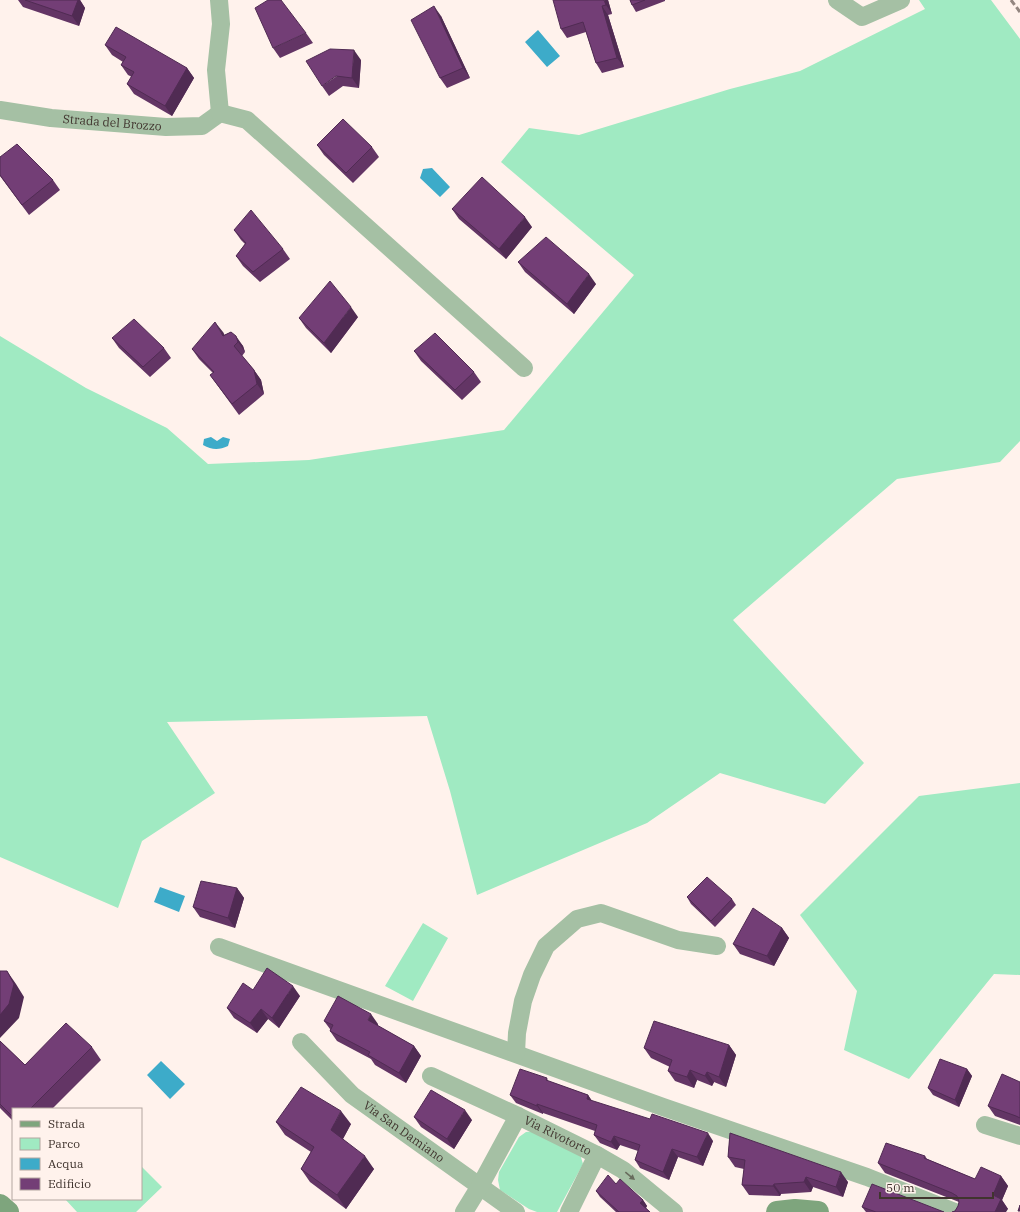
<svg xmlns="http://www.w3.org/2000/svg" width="1020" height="1212" viewBox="0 0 1020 1212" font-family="'IBM Plex Serif',serif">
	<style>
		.green { fill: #a0eac2 }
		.water { fill: #3dabc9 }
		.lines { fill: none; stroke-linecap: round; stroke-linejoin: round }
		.street { stroke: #a5c0a4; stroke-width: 18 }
		.secondary { stroke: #7ea57d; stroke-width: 22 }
		.rail { stroke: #938680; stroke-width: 3; stroke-dasharray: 6 3; stroke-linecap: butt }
		.wall { fill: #633565 }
		.shaded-wall { fill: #502b53 }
		.building { fill: #733e76; stroke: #502b53 }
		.oneway { fill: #686c5d }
		.labels { text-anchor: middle; stroke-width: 4; stroke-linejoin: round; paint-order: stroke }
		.street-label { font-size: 12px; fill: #40342e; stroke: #fff2ec }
	</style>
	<rect width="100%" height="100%" fill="#fff2ec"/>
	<path class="green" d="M 919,0 L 991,0 L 1020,39 L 1020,441 L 1000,462 L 897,479 L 733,620 L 864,763 L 825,804 L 720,773 L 647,823 L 477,895 L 450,791 L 427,716 L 167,722 L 215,793 L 142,841 L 118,908 L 0,857 L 0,336 L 86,388 L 167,428 L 208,464 L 309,460 L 504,430 L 634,275 L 501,162 L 529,128 L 579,135 L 730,89 L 800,71 L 925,9 Z
		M 1020,783 L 1020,975 L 994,974 L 909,1079 L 844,1050 L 857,991 L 800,915 L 919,796 Z
		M 423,923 L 448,938 L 413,1001 L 385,986 Z
		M 537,1131 L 580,1154 L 583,1164 L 557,1212 L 537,1212 L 529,1209 L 500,1190 L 498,1180 L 499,1172 L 519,1137 L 526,1132 Z
		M 141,1166 L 162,1187 L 136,1212 L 77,1212 L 65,1199 L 141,1199 Z"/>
	<path class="water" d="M 538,30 L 560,56 L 547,67 L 525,42 Z
		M 432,168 L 450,187 L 440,197 L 420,178 L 423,169 Z
		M 211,437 L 217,441 L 223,437 L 230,439 L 228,446 C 219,450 212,450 203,445 L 204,439 Z
		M 160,887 L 185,896 L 179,912 L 154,902 Z
		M 161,1061 L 185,1084 L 170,1099 L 147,1075 Z"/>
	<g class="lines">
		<g class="street">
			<path d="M 219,0 L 221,24 L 216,70 L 220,113"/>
			<path d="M 837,0 L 862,17 L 901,0"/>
			<path id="s1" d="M 0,110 L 51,118 L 166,127 L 202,126 L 220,113"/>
			<path d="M 220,113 L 247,120 L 524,368"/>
			<path d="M 219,947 L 663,1107 L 867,1177 L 955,1212"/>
			<path id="s2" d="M 301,1042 L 352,1095 L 516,1212"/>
			<path d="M 516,1053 L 517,1033 L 523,1001 L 532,975 L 546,946 L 577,919 L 601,913 L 678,940 L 717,946"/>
			<path id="s3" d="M 431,1076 L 518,1116 L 597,1155 L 623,1170 L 674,1212"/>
			<path d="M 985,1125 L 1020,1136"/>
			<path d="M 464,1212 L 480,1186 L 518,1116"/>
			<path d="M 569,1212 L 597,1155"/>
		</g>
		<path class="secondary" d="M 0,1205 L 8,1212
			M 777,1212 L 795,1210 L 818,1212"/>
		<path class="rail" d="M 1011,0 L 1020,12"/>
	</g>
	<path class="wall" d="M 18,0 L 80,0 L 85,8 L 79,26 L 23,7 Z
		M 608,0 L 612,14 L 608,15 L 624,67 L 602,73 L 596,63 L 586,32 L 567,38 L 561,29 Z
		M 630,0 L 665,0 L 665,1 L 636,12 L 632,5 Z
		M 441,16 L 470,78 L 447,88 L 440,78 Z
		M 306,33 L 313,43 L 280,58 L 273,48 Z
		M 105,45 L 187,68 L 194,78 L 172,116 L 134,94 L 127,84 L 132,77 L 128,75 L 121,65 L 123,62 L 112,55 Z
		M 361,60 L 359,88 L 343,86 L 329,96 L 322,86 Z
		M 317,145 L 372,147 L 379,157 L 353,183 L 324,155 Z
		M 0,157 L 53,180 L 60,190 L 29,215 L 0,176 Z
		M 452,209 L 532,227 L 506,259 L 459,219 Z
		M 234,230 L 283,249 L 290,259 L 260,282 L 243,266 L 236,256 L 245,244 L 241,240 Z
		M 518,262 L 596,284 L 574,314 L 525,272 Z
		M 358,317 L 331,353 L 306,328 L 299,318 Z
		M 223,332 L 224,335 L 231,332 L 243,346 L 245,352 L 242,356 L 254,370 L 261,380 L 264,394 L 239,415 L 210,375 L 213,373 L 199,359 L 192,349 Z
		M 112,338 L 164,348 L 171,358 L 150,377 L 119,348 Z
		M 414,351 L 474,372 L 481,382 L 462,400 L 421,361 Z
		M 237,888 L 244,898 L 235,928 L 200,917 L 193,907 Z
		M 687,897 L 732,899 L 736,905 L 715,927 L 691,904 Z
		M 782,928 L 789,938 L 774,966 L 740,954 L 733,944 Z
		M 253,990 L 300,996 L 279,1028 L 268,1019 L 257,1033 L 234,1018 L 227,1008 Z
		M 324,1021 L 378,1024 L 378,1026 L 414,1046 L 421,1056 L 406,1083 L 375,1065 L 371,1059 L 337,1041 L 330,1031 L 330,1029 Z
		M 0,1041 L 25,1065 L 92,1047 L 101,1060 L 52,1109 L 13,1109 L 13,1121 L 0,1108 Z
		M 729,1045 L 736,1055 L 726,1087 L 714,1082 L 712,1086 L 697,1080 L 694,1088 L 675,1081 L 668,1071 L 670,1067 L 651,1058 L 644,1048 Z
		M 967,1069 L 972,1076 L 959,1107 L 933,1095 L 928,1088 Z
		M 547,1078 L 548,1081 L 588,1095 L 592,1101 L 713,1141 L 703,1166 L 678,1157 L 669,1180 L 640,1168 L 635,1160 L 638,1151 L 620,1145 L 617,1150 L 600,1143 L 594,1135 L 595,1131 L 543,1113 L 543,1114 L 516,1103 L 510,1095 Z
		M 1020,1082 L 1020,1125 L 995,1116 L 988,1106 Z
		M 414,1117 L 472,1120 L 454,1149 L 421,1127 Z
		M 276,1122 L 351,1124 L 343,1139 L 374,1169 L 346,1209 L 310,1182 L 301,1169 L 311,1152 L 285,1135 Z
		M 730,1133 L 848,1182 L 843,1197 L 813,1187 L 811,1192 L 781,1194 L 780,1196 L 749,1195 L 742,1185 L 744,1169 L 735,1167 L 728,1157 Z
		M 925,1156 L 927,1159 L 975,1179 L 1001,1176 L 1008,1186 L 1002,1200 L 1008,1209 L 955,1211 L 958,1206 L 959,1202 L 885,1173 L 878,1163 Z
		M 616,1184 L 643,1200 L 647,1206 L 646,1208 L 650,1212 L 616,1212 L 600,1197 L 596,1191 Z
		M 862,1207 L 944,1212 L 866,1212 Z"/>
	<path class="shaded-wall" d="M 78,0 L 80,0 L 85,8 L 79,26 L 72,16 Z
		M 604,0 L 608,0 L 612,14 L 606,5 Z
		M 434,6 L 441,16 L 470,78 L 463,68 Z
		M 602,6 L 608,15 L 624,67 L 617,58 Z
		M 354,50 L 361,60 L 359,88 L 352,78 Z
		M 187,68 L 194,78 L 172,116 L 165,106 Z
		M 525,217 L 532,227 L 506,259 L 499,249 Z
		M 589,274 L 596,284 L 574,314 L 567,304 Z
		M 351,307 L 358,317 L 331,353 L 324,343 Z
		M 215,322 L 223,332 L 230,346 L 223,336 Z
		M 236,336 L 243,346 L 245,352 L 238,342 Z
		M 254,370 L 261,380 L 264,394 L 257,384 Z
		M 237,888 L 244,898 L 235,928 L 228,918 Z
		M 782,928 L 789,938 L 774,966 L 767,956 Z
		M 7,971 L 16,984 L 24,997 L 19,1018 L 0,1038 L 0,1015 Z
		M 293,986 L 300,996 L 279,1028 L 272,1018 Z
		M 261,1009 L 268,1019 L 257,1033 L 250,1023 Z
		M 371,1014 L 378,1024 L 375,1030 L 368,1020 Z
		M 729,1045 L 736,1055 L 726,1087 L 719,1077 Z
		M 414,1046 L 421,1056 L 406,1083 L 399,1073 Z
		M 967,1069 L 972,1076 L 959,1107 L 955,1100 Z
		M 690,1070 L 697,1080 L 694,1088 L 687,1077 Z
		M 707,1072 L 714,1082 L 712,1086 L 705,1076 Z
		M 588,1095 L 594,1104 L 587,1099 Z
		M 537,1104 L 543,1113 L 543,1114 L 537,1106 Z
		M 465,1110 L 472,1120 L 454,1149 L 447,1139 Z
		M 341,1111 L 351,1124 L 340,1144 L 331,1130 Z
		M 708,1133 L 713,1141 L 703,1166 L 697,1157 Z
		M 614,1136 L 620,1145 L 617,1150 L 611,1142 Z
		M 672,1149 L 678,1157 L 669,1180 L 663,1172 Z
		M 365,1156 L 374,1169 L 346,1209 L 337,1195 Z
		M 841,1172 L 848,1182 L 843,1197 L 836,1187 Z
		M 1001,1176 L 1008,1186 L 1002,1200 L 1008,1209 L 1006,1212 L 995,1212 L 993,1195 Z
		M 806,1177 L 813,1187 L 811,1192 L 804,1182 Z
		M 774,1184 L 781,1194 L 780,1196 L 773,1186 Z
		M 643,1200 L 647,1206 L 645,1209 L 640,1203 Z"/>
	<path class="building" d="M 25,0 L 78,0 L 72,16 Z
		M 268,0 L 281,0 L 306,33 L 273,48 L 255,8 Z
		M 553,0 L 604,0 L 606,5 L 602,6 L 617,58 L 596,63 L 583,22 L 561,29 Z
		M 630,0 L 645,0 L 632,5 Z
		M 434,6 L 463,68 L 440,78 L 411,20 Z
		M 116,27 L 187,68 L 165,106 L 127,84 L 134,72 L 121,65 L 126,57 L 105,45 Z
		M 330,49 L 354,50 L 352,78 L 336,76 L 322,86 L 306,61 Z
		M 343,119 L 372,147 L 346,173 L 317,145 Z
		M 17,144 L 53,180 L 22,205 L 0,175 L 0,157 Z
		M 482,177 L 525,217 L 499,249 L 452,209 Z
		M 251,210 L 283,249 L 253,272 L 236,256 L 246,243 L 234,230 Z
		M 546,237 L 589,274 L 567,304 L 518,262 Z
		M 330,281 L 351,307 L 324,343 L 299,318 Z
		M 134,319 L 164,348 L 143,367 L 112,338 Z
		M 215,322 L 223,336 L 231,332 L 236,336 L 238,342 L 234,346 L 254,370 L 257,384 L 232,404 L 210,375 L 214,372 L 192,349 Z
		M 435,333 L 474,372 L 455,390 L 414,351 Z
		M 707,877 L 732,899 L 711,921 L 687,897 Z
		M 201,881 L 237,888 L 228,918 L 193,907 Z
		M 753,908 L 782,928 L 767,956 L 733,944 Z
		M 267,968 L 293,986 L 272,1018 L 261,1009 L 250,1023 L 227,1008 L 243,983 L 253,990 Z
		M 0,971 L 7,971 L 14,984 L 9,1004 L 0,1015 Z
		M 338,996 L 371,1014 L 368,1020 L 414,1046 L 399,1073 L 368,1055 L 370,1052 L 330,1031 L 333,1025 L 324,1021 Z
		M 654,1021 L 729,1045 L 719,1077 L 707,1072 L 705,1076 L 690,1070 L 687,1077 L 668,1071 L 672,1060 L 644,1048 Z
		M 66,1023 L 92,1047 L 30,1109 L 13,1109 L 13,1117 L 0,1104 L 0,1041 L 25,1065 Z
		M 940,1059 L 967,1069 L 955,1100 L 928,1088 Z
		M 520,1069 L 547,1078 L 546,1080 L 588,1095 L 587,1099 L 650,1119 L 652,1114 L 708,1133 L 697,1157 L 672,1149 L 663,1172 L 635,1160 L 640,1145 L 614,1136 L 611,1142 L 594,1135 L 597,1125 L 537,1104 L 537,1106 L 510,1095 Z
		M 1002,1074 L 1020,1082 L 1020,1118 L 1016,1116 L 988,1106 Z
		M 301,1087 L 341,1111 L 331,1130 L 365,1156 L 337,1195 L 301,1169 L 314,1147 L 276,1122 Z
		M 431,1090 L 465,1110 L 447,1139 L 414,1117 Z
		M 730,1133 L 841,1172 L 836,1187 L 806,1177 L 804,1182 L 774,1184 L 773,1186 L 742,1185 L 745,1160 L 728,1157 Z
		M 886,1143 L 925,1156 L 924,1158 L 975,1179 L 981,1167 L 1001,1176 L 993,1195 L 1001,1199 L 995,1212 L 952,1212 L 955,1211 L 958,1206 L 959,1202 L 957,1196 L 952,1193 L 878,1163 Z
		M 608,1175 L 616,1184 L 620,1179 L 643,1200 L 640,1203 L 650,1212 L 619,1212 L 596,1191 Z
		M 872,1184 L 944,1212 L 876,1212 L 862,1207 Z
		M 1020,1205 L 1020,1211 L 1018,1211 Z"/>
	<defs><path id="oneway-solid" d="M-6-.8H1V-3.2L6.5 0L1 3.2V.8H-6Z"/></defs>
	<use class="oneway" href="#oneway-solid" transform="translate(630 1176) rotate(39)"/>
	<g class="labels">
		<g class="street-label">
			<text dy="4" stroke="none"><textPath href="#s1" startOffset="113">Strada del Brozzo</textPath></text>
			<text dy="4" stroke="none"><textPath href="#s2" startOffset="137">Via San Damiano</textPath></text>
			<text dy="4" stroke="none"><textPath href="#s3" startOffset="140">Via Rivotorto</textPath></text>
		</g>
	</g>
	<rect x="12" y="1108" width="130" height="92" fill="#fff2ec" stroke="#b3a6a0"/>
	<rect x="20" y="1121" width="20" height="6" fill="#7ea57d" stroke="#b3a6a0"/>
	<text x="48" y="1128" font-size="12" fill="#40342e">Strada</text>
	<rect x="20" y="1138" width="20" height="12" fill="#a0eac2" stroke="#b3a6a0"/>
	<text x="48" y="1148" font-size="12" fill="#40342e">Parco</text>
	<rect x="20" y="1158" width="20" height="12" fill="#3dabc9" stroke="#b3a6a0"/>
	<text x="48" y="1168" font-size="12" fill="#40342e">Acqua</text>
	<rect x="20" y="1178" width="20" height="12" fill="#733e76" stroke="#b3a6a0"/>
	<text x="48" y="1188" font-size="12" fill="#40342e">Edificio</text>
	<path d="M880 1192v6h113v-6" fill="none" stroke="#40342e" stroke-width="2"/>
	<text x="886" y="1192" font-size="12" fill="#40342e" stroke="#fff2ec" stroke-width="3" paint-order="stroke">50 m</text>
</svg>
